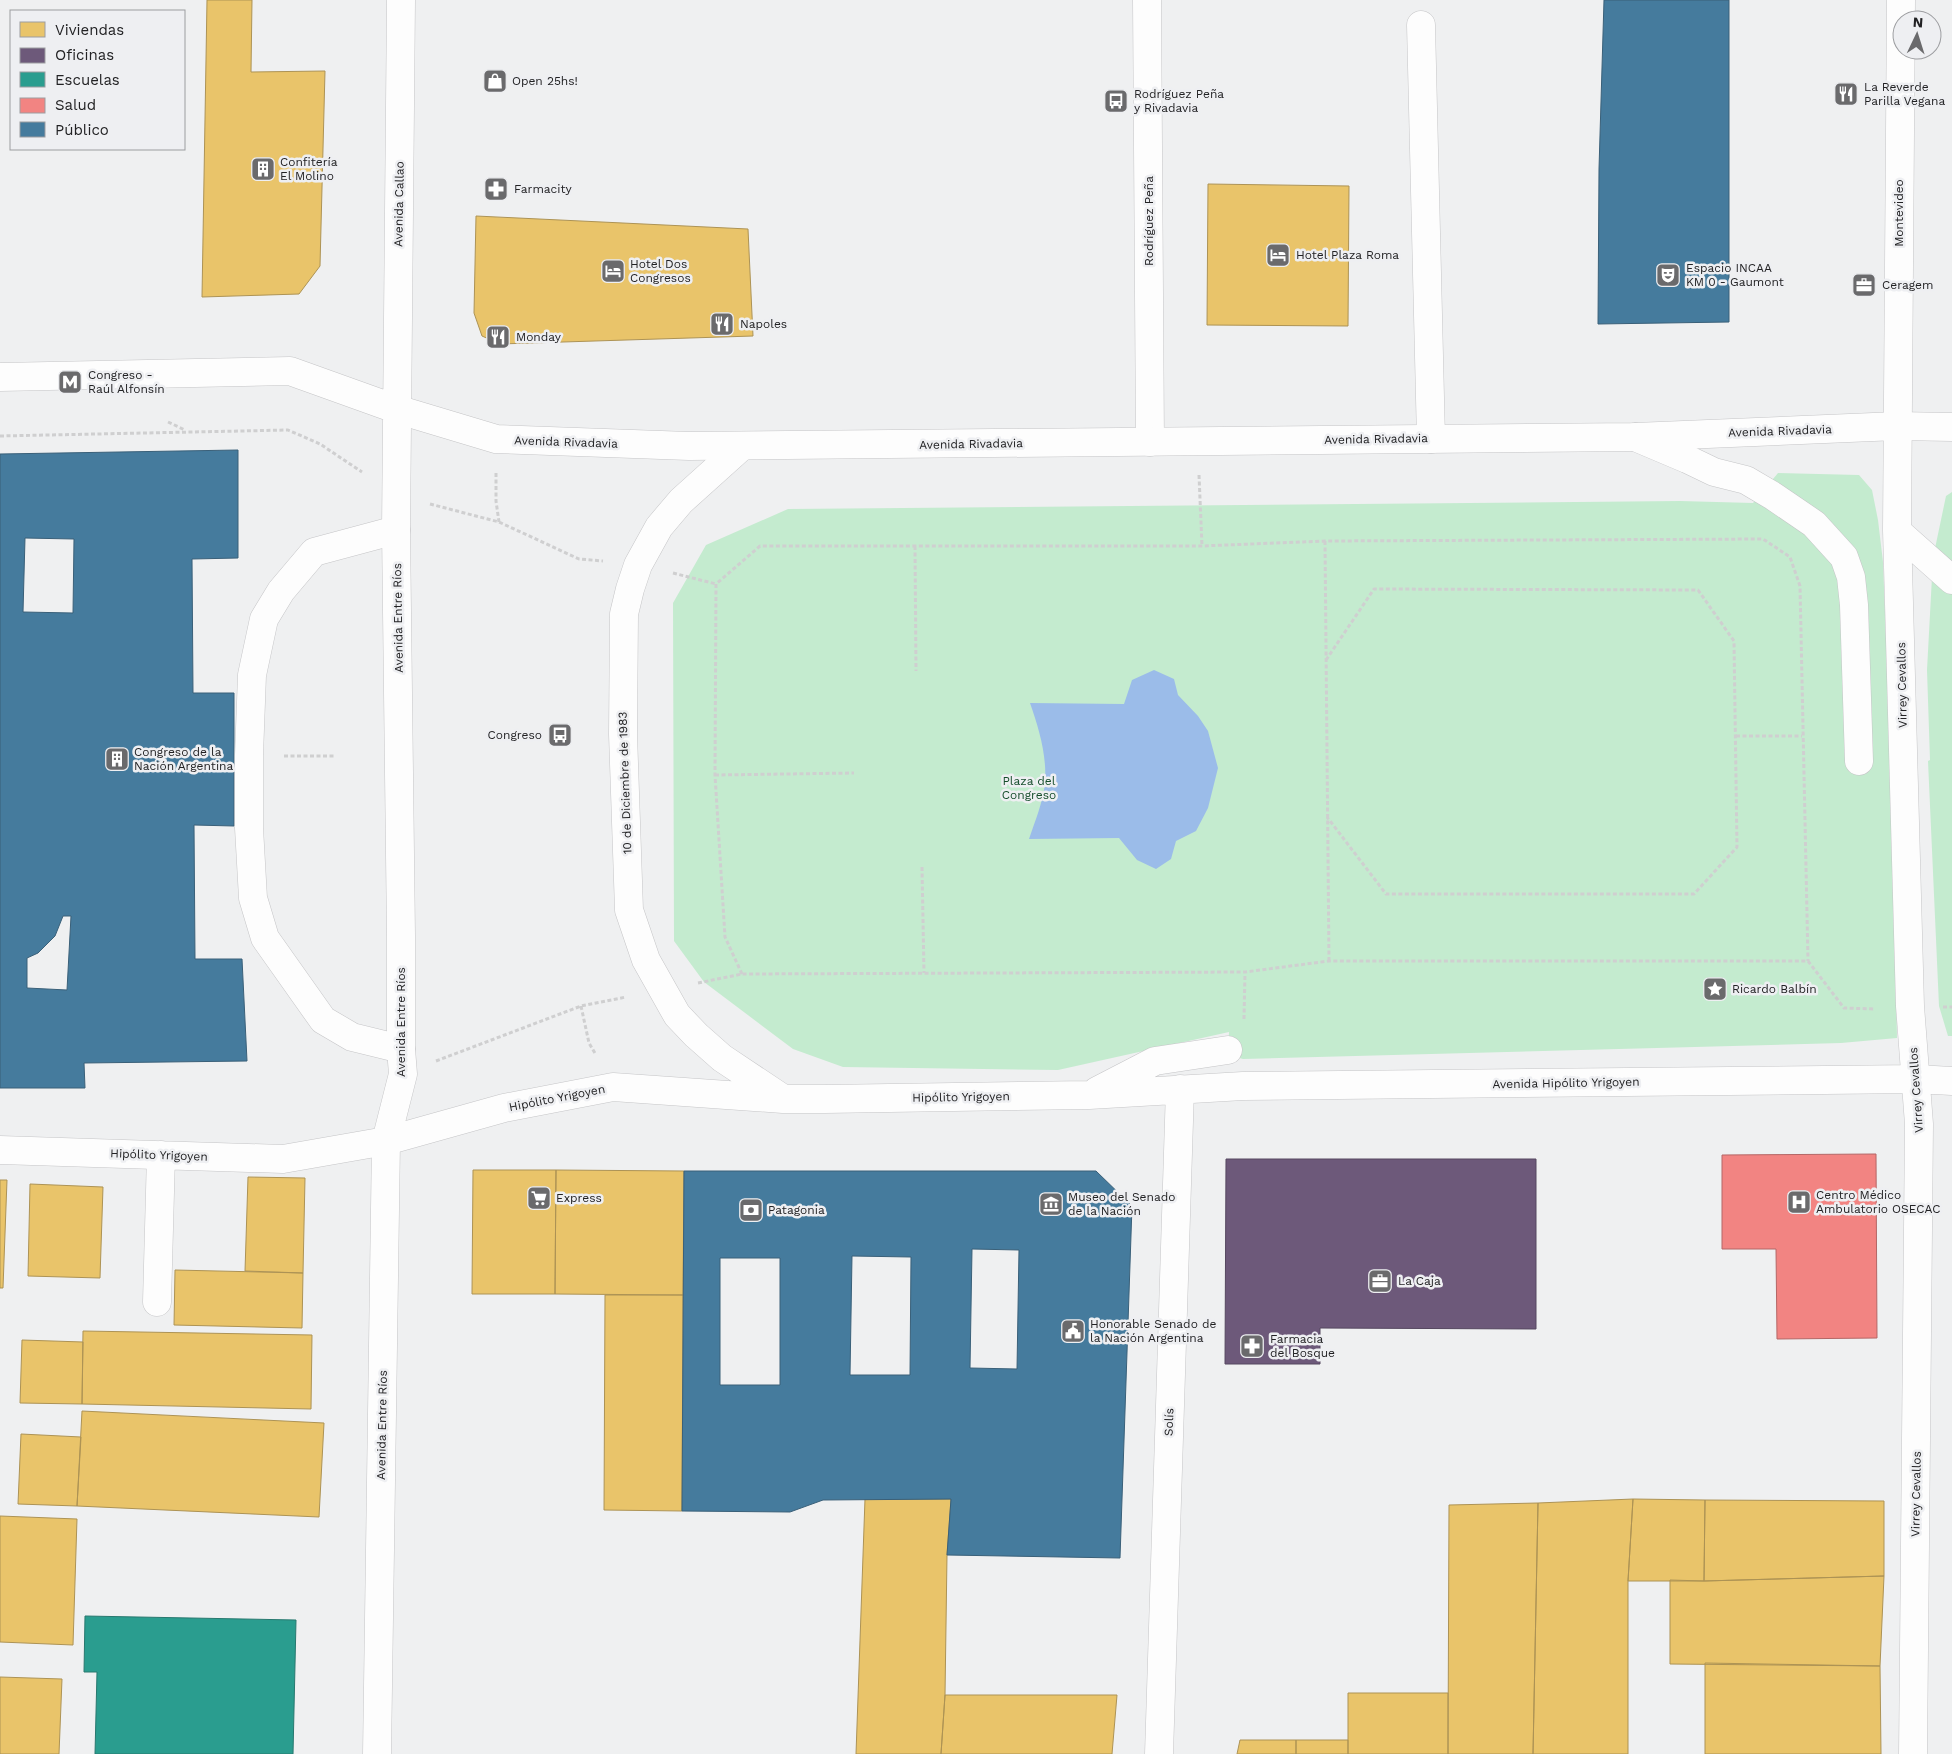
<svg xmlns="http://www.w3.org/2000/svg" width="1952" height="1754" viewBox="0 0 1952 1754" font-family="'Work Sans',sans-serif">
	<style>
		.green { fill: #c4ebcf }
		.water { fill: #9bbce9 }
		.homes { fill: #e9c46a; stroke: #ad9355 }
		.offices { fill: #6d597a; stroke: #564860 }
		.schools { fill: #2a9d8f; stroke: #28786f }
		.health { fill: #f28482; stroke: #b46766 }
		.public { fill: #457b9d; stroke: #3a6079; fill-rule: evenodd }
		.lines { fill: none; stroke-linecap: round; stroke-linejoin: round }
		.minor-casing { stroke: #c5c5c7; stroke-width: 29 }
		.major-casing { stroke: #c5c5c7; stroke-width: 29 }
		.path { stroke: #cfcfd0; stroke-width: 3; stroke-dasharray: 4 2.5; stroke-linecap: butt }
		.minor { stroke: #fdfdfd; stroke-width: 28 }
		.major { stroke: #fdfdfd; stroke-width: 28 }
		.labels { text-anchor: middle; stroke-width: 5; stroke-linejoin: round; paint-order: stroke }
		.poi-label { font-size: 12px; fill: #222224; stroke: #eeeff2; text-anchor: start }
		.street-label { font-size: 12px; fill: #222224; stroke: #eeeff2 }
		.park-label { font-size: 12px; fill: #154d2b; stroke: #eeeff2 }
	</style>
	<rect width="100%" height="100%" fill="#eff0f1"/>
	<path class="green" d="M 1778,473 L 1859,475 L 1872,490 L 1878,520 L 1883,562 L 1892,790 L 1897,1038 L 1841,1043 L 1243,1059 L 1228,1055 L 1229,1032 L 1058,1070 L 843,1067 L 793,1049 L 704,982 L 674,941 L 673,603 L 706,545 L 788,509 L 1680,501 L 1753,503 Z
		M 1952,492 L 1952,1036 L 1948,1036 L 1939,1006 L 1928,761 L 1930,760 L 1927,670 L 1933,558 L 1946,496 Z"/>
	<path class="water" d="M 1154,670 L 1174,679 L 1178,695 L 1198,716 L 1208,731 L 1218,768 L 1208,808 L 1196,831 L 1176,841 L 1171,859 L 1156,869 L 1137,860 L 1119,838 L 1029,839 C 1035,821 1043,802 1045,783 C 1047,755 1039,729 1030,703 L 1124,704 L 1132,680 Z"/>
	<path class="homes" d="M 207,0 L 252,0 L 251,72 L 325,71 L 320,266 L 299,294 L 202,297 Z
		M 1208,184 L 1349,186 L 1348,326 L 1207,325 Z
		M 476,216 L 748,229 L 753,336 L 500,344 L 482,336 L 474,313 Z
		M 473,1170 L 556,1170 L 555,1294 L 472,1294 Z
		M 556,1170 L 684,1171 L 683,1295 L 555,1294 Z
		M 248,1177 L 305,1178 L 303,1273 L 245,1271 Z
		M 0,1180 L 7,1180 L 3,1288 L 0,1288 Z
		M 30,1184 L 103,1187 L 100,1278 L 28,1276 Z
		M 175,1270 L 303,1273 L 302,1328 L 174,1325 Z
		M 605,1295 L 683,1295 L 682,1511 L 604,1510 Z
		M 83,1331 L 312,1335 L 311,1409 L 82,1404 Z
		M 22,1340 L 83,1342 L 82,1404 L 20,1403 Z
		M 82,1411 L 324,1423 L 319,1517 L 77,1506 Z
		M 21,1434 L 81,1437 L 77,1506 L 18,1504 Z
		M 865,1499 L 951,1499 L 947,1555 L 945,1695 L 941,1754 L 856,1754 Z
		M 1633,1499 L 1705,1500 L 1704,1581 L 1628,1581 Z
		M 1633,1499 L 1628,1581 L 1628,1754 L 1533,1754 L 1538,1503 Z
		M 1705,1500 L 1884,1501 L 1884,1576 L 1704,1581 Z
		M 1538,1503 L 1533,1754 L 1448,1754 L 1449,1505 Z
		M 0,1516 L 77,1519 L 73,1645 L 0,1642 Z
		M 1884,1576 L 1880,1666 L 1670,1664 L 1670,1580 L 1704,1581 Z
		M 1705,1663 L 1880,1666 L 1881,1754 L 1705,1754 Z
		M 0,1677 L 62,1679 L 59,1754 L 0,1754 Z
		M 1348,1693 L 1448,1693 L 1448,1754 L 1348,1754 Z
		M 945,1695 L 1117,1695 L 1112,1754 L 941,1754 Z
		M 1240,1740 L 1296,1740 L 1296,1754 L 1237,1754 Z
		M 1296,1740 L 1348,1740 L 1348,1754 L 1296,1754 Z"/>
	<path class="offices" d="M 1226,1159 L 1536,1159 L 1536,1329 L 1320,1328 L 1320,1364 L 1225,1364 Z"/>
	<path class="schools" d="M 85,1616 L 296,1620 L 293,1754 L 95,1754 L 97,1672 L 84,1672 Z"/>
	<path class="health" d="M 1876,1154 L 1877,1338 L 1777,1339 L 1776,1249 L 1722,1249 L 1722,1155 Z"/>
	<path class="public" d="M 1604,0 L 1729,0 L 1729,322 L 1598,324 L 1599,169 Z
		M 238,450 L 238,558 L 192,559 L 193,693 L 234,693 L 234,826 L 194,825 L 195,959 L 242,959 L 247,1061 L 84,1063 L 85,1088 L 0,1088 L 0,454 ZM 25,538 L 74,539 L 73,613 L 23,612 ZM 63,916 L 71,916 L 67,990 L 27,988 L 27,958 L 38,953 L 55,936 Z
		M 684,1171 L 1096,1171 L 1132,1206 L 1120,1558 L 947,1555 L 951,1499 L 823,1500 L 790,1512 L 682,1511 ZM 972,1249 L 1019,1250 L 1017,1369 L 970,1368 ZM 852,1256 L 911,1257 L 910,1375 L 850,1375 ZM 720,1258 L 780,1258 L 780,1385 L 720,1385 Z"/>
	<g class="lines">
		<g class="minor-casing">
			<path id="minor" d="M 1147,0 L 1150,442
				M 1901,0 L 1897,530 L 1910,1006 L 1919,1124 L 1913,1754
				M 1421,25 L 1431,439
				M 1635,437 L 1687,459 L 1714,472 L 1746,480 L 1773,496 L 1814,524 L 1844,557 L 1851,577 L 1854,605 L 1859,761
				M 741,447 L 681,501 L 659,527 L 638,565 L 630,589 L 624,614 L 623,734 L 629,910 L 646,960 L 677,1015 L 696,1035 L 722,1058 L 782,1098
				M 396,530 L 314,552 L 281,591 L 264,619 L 252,675 L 249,755 L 249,828 L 253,898 L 265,938 L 323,1020 L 352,1037 L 401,1049
				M 1898,532 L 1952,580
				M 1097,1091 L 1155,1061 L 1228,1050
				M 0,1150 L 283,1159 L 386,1141 L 504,1108 L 613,1087 L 783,1099 L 825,1099 L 1089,1095 L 1243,1086 L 1917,1079 L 1952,1081
				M 157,1302 L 161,1155
				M 1159,1754 L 1180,1089"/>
		</g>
		<g class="major-casing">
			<path id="major" d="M 0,377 L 290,371 L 396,409 L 496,439 L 689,446 L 1635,437 L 1897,426 L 1952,427
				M 377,1754 L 386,1141 L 403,1074 L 401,1049 L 401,936 L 396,530 L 401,0"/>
		</g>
		<path class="path" d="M 168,422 L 185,430
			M 0,436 L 288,430 L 320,444 L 362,472
			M 496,473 L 496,501 L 499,522
			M 1199,475 L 1202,546
			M 430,504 L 499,522 L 579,559 L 603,561
			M 1325,541 L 1329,961
			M 915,546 L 916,671
			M 673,573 L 716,584
			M 1326,660 L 1374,589 L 1698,590 L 1734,641 L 1737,847 L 1694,894 L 1386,894 L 1327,817
			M 1736,736 L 1802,736
			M 284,756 L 336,756
			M 715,775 L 854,773
			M 922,867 L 924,973
			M 742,974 L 725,937 L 715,775 L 716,584 L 760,546 L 1202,546 L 1325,541 L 1763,539 L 1790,557 L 1800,586 L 1808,961
			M 698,983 L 742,974 L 1245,972 L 1329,961 L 1808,961 L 1844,1008 L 1875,1009
			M 581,1006 L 589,1043 L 596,1055
			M 1943,1007 L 1952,1007
			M 1244,1019 L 1245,972
			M 436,1061 L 581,1006 L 626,997"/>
		<use href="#minor" class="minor"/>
		<use href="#major" class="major"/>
	</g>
	<defs>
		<g id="shop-square" transform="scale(1.25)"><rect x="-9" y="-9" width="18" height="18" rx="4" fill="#6a6a6c" stroke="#eeeff2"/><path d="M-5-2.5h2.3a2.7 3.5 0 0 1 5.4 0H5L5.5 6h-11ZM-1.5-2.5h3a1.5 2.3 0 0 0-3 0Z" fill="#fff"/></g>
		<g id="restaurant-square" transform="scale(1.25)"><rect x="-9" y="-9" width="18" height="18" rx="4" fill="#6a6a6c" stroke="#eeeff2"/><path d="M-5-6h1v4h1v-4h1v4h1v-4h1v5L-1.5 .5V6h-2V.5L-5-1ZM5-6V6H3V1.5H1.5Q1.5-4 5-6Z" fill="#fff"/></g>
		<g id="bus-square" transform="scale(1.25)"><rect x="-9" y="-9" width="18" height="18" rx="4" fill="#6a6a6c" stroke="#eeeff2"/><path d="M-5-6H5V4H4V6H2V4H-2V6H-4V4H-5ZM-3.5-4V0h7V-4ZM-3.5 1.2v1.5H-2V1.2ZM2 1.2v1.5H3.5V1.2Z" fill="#fff"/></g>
		<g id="building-square" transform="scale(1.25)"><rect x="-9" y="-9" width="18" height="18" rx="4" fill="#6a6a6c" stroke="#eeeff2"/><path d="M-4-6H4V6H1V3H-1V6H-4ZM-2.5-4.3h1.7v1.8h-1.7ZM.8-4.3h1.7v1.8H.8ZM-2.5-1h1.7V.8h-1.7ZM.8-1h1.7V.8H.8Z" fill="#fff"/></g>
		<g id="pharmacy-square" transform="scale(1.25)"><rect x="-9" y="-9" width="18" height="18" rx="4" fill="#6a6a6c" stroke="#eeeff2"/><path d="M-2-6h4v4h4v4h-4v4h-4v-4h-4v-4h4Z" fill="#fff"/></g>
		<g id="hotel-square" transform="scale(1.25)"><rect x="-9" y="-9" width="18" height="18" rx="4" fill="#6a6a6c" stroke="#eeeff2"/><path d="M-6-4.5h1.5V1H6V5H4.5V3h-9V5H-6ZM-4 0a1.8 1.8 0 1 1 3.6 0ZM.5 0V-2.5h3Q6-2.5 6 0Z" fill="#fff"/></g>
		<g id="theatre-square" transform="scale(1.25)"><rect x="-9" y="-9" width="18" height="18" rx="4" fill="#6a6a6c" stroke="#eeeff2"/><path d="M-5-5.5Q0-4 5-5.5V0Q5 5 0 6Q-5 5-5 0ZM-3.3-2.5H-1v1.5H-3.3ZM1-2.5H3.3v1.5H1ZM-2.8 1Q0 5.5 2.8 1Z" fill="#fff"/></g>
		<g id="office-square" transform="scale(1.25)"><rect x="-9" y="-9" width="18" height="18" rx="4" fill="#6a6a6c" stroke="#eeeff2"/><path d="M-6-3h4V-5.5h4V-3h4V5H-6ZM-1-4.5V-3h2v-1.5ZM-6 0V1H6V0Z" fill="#fff"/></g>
		<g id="metro-square" transform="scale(1.25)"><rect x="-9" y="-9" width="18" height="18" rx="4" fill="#6a6a6c" stroke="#eeeff2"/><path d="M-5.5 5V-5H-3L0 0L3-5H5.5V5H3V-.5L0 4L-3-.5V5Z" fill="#fff"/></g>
		<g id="sight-square" transform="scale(1.25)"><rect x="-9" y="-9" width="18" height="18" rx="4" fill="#6a6a6c" stroke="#eeeff2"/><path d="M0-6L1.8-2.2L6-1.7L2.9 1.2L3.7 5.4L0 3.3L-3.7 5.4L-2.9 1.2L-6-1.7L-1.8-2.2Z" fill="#fff"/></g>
		<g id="supermarket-square" transform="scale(1.25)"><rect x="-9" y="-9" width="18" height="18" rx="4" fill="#6a6a6c" stroke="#eeeff2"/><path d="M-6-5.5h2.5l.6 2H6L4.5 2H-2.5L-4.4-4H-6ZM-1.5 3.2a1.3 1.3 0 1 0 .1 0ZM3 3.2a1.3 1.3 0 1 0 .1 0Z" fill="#fff"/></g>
		<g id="hospital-square" transform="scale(1.25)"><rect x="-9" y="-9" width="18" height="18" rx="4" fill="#6a6a6c" stroke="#eeeff2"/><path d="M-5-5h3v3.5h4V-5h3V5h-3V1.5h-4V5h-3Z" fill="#fff"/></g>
		<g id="museum-square" transform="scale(1.25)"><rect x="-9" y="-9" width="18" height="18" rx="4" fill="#6a6a6c" stroke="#eeeff2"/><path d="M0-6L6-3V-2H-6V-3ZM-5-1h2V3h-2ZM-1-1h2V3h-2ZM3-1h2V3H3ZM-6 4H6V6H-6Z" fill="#fff"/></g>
		<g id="bank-square" transform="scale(1.25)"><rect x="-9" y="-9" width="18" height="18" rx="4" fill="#6a6a6c" stroke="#eeeff2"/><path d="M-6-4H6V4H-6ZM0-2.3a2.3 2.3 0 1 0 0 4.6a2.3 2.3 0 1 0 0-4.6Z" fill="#fff"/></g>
		<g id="civic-square" transform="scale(1.25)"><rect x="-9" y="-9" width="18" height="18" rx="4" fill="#6a6a6c" stroke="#eeeff2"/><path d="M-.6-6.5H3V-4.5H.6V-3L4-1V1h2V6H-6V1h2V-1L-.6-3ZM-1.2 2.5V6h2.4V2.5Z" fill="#fff"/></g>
	</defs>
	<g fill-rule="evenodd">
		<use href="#shop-square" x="495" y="81"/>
		<use href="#restaurant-square" x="1846" y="94"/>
		<use href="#bus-square" x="1116" y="101"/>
		<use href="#building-square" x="263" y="169"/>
		<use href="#pharmacy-square" x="496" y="189"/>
		<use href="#hotel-square" x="1278" y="255"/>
		<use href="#hotel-square" x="613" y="271"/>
		<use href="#theatre-square" x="1668" y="275"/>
		<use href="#office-square" x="1864" y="285"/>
		<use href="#restaurant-square" x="722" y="324"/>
		<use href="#restaurant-square" x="498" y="337"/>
		<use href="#metro-square" x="70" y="382"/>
		<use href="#bus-square" x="560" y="735"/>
		<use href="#building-square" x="117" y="759"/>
		<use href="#sight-square" x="1715" y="989"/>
		<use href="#supermarket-square" x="539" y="1198"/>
		<use href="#hospital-square" x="1799" y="1202"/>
		<use href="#museum-square" x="1051" y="1204"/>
		<use href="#bank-square" x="751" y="1210"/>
		<use href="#office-square" x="1380" y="1281"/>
		<use href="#civic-square" x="1073" y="1331"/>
		<use href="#pharmacy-square" x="1252" y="1346"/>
	</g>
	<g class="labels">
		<g class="poi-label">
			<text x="512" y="85">Open 25hs!</text>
			<text x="1864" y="91">La Reverde<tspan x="1864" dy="14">Parilla Vegana</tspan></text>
			<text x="1134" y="98">Rodríguez Peña<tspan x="1134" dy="14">y Rivadavia</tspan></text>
			<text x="280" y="166">Confitería<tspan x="280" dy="14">El Molino</tspan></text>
			<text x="514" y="193">Farmacity</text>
			<text x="1296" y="259">Hotel Plaza Roma</text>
			<text x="630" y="268">Hotel Dos<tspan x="630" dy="14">Congresos</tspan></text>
			<text x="1686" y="272">Espacio INCAA<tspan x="1686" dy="14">KM 0 - Gaumont</tspan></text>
			<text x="1882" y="289">Ceragem</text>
			<text x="740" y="328">Napoles</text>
			<text x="516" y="341">Monday</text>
			<text x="88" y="379">Congreso -<tspan x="88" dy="14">Raúl Alfonsín</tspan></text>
			<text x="542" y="739" text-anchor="end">Congreso</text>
			<text x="134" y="756">Congreso de la<tspan x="134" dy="14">Nación Argentina</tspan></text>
			<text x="1732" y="993">Ricardo Balbín</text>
			<text x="1816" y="1199">Centro Médico<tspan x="1816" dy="14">Ambulatorio OSECAC</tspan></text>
			<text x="1068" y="1201">Museo del Senado<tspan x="1068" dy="14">de la Nación</tspan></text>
			<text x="556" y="1202">Express</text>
			<text x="768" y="1214">Patagonia</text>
			<text x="1398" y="1285">La Caja</text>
			<text x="1090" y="1328">Honorable Senado de<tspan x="1090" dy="14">la Nación Argentina</tspan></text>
			<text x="1270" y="1343">Farmacia<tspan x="1270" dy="14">del Bosque</tspan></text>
		</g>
		<g class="street-label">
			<text transform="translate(399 204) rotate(-89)" y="4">Avenida Callao</text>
			<text transform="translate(1899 213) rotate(-90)" y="4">Montevideo</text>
			<text transform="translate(1149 221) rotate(-90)" y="4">Rodríguez Peña</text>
			<text transform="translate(1780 431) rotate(-2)" y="4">Avenida Rivadavia</text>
			<text transform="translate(1376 439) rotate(-1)" y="4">Avenida Rivadavia</text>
			<text transform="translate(566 442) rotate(2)" y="4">Avenida Rivadavia</text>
			<text transform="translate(971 444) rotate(-1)" y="4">Avenida Rivadavia</text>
			<text transform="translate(398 618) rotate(-91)" y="4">Avenida Entre Ríos</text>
			<text transform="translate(1902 685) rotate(-91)" y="4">Virrey Cevallos</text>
			<text transform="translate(625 783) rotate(-92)" y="4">10 de Diciembre de 1983</text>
			<text transform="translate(401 1022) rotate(-90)" y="4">Avenida Entre Ríos</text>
			<text transform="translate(1566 1083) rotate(-1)" y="4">Avenida Hipólito Yrigoyen</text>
			<text transform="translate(1916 1090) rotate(-94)" y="4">Virrey Cevallos</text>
			<text transform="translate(961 1097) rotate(-1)" y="4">Hipólito Yrigoyen</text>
			<text transform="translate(557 1098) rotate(-11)" y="4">Hipólito Yrigoyen</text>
			<text transform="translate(159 1155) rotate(2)" y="4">Hipólito Yrigoyen</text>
			<text transform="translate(1169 1422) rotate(-88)" y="4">Solís</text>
			<text transform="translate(382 1425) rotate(-89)" y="4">Avenida Entre Ríos</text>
			<text transform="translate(1916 1494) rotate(-89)" y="4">Virrey Cevallos</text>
		</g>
		<g class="park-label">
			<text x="1029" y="785">Plaza del<tspan x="1029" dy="14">Congreso</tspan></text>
		</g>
	</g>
	<rect x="10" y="10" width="175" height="140" fill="#eeeff2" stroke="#9c9da0"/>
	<rect x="20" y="22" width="25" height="15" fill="#e9c46a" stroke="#9c9da0"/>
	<text x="55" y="35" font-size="15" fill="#222224">Viviendas</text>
	<rect x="20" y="48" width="25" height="15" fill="#6d597a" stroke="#9c9da0"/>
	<text x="55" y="60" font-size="15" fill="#222224">Oficinas</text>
	<rect x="20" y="72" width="25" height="15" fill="#2a9d8f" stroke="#9c9da0"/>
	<text x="55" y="85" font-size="15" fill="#222224">Escuelas</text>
	<rect x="20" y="98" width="25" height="15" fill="#f28482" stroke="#9c9da0"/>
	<text x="55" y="110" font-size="15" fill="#222224">Salud</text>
	<rect x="20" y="122" width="25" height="15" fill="#457b9d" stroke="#9c9da0"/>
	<text x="55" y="135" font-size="15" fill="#222224">Público</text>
	<g transform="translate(1917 35) rotate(4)"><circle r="24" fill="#eeeff2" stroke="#9c9da0"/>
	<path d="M0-4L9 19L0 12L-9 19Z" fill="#6a6a6c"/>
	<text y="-8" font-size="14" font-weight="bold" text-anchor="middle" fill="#222224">N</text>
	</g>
</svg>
